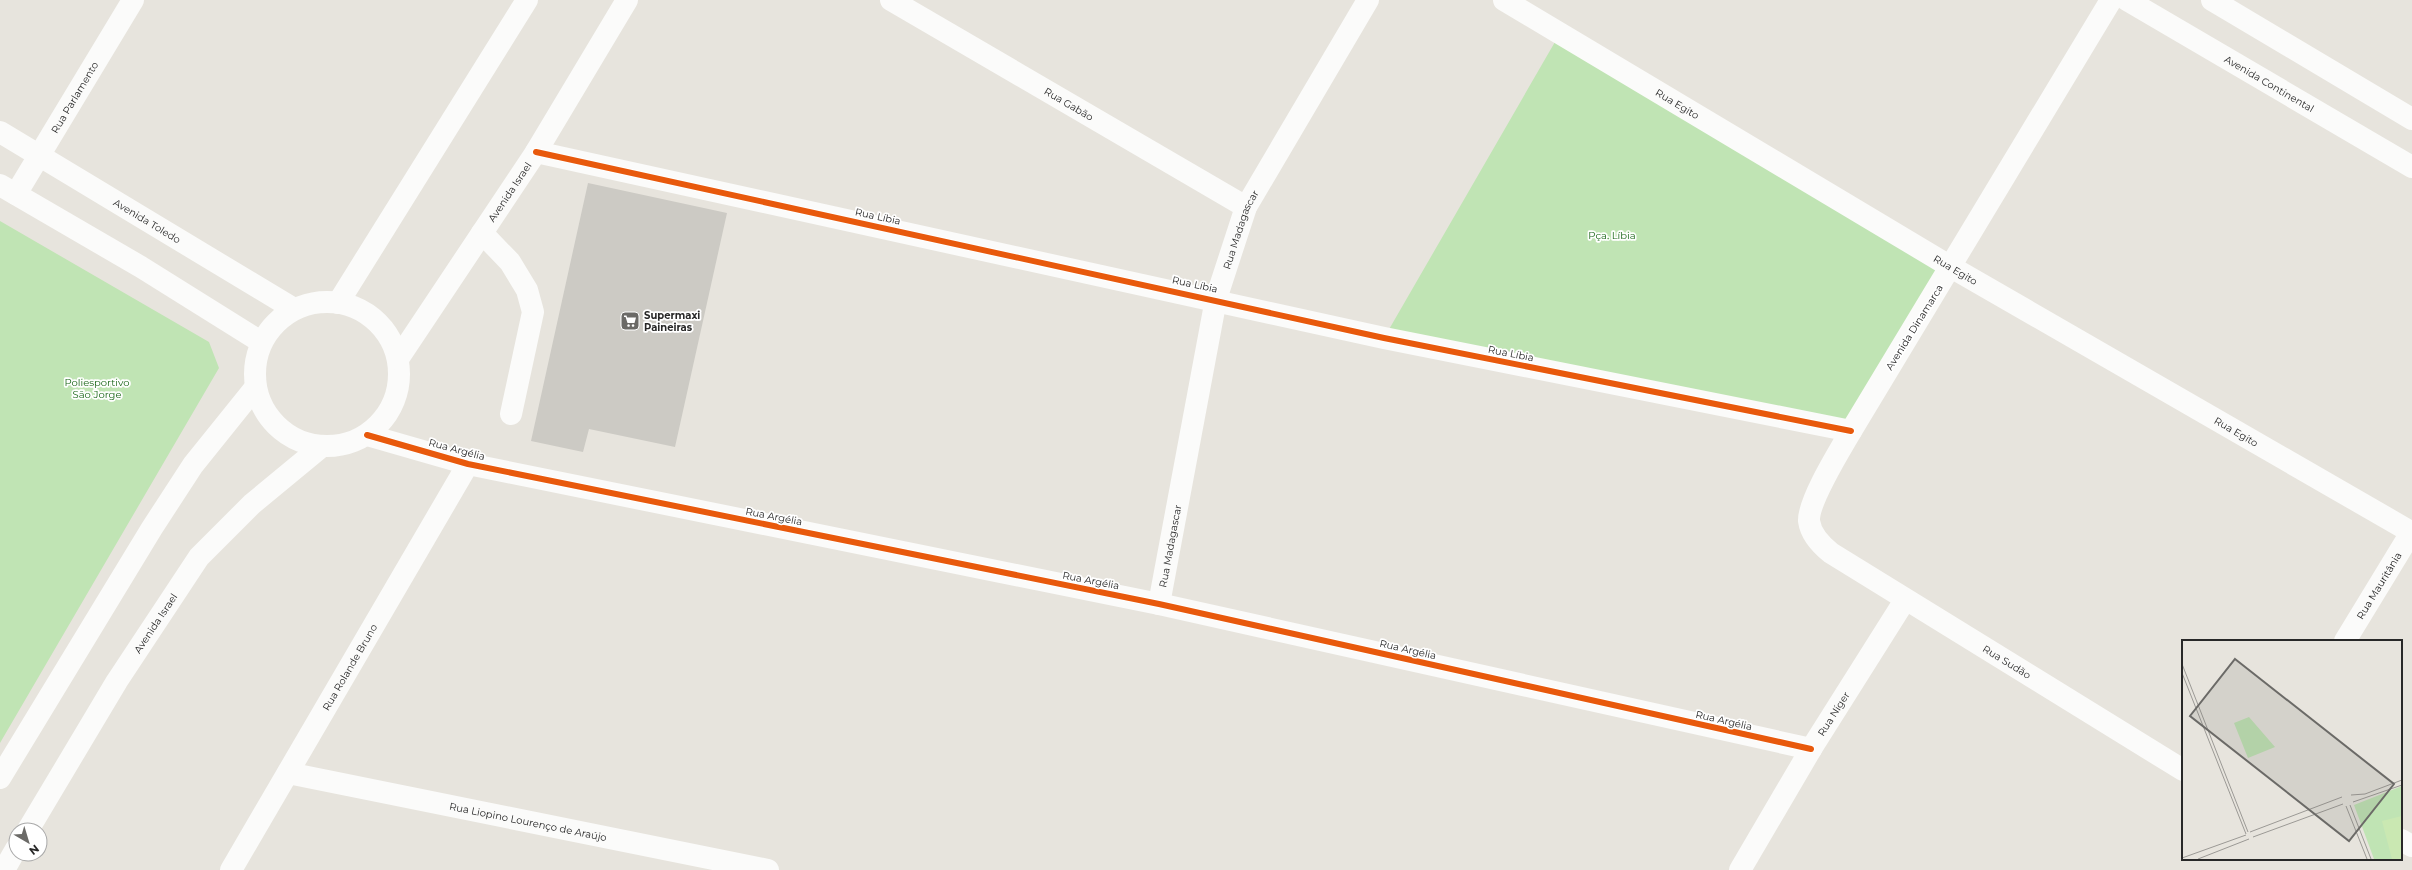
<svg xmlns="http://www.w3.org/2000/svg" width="2412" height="870" viewBox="0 0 2412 870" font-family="Montserrat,sans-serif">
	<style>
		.green { fill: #c0e4b4 }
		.building { fill: #cccac4 }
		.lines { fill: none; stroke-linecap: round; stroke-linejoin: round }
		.minor { stroke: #fbfbfa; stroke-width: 22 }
		.cycleway-casing { stroke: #fff; stroke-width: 8 }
		.cycleway { stroke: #e8590c; stroke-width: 6 }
		.labels { text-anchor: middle; stroke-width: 3.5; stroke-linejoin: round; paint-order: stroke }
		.street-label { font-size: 10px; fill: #282828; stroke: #fff }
		.park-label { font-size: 10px; fill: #196617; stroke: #fff }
		.poi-label { font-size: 10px; font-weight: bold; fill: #282828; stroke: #fff; text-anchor: start }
		.inset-road { fill: none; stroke: #9b9995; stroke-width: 1 }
		.view { fill: #6b6a67; fill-opacity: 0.15; stroke: #6b6a67; stroke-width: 2 }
		.inset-edge { fill: none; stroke: #282828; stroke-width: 2 }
	</style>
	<rect width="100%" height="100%" fill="#e7e4dd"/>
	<path class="green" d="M 1559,35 L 1951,267 L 1851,431 L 1384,338 Z
		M 0,221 L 209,342 L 219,368 L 0,743 Z"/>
	<path class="building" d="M 588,183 L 727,213 L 675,447 L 589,429 L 583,452 L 531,441 Z"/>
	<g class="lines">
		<g class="minor">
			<path id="s1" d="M 891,0 L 1246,207"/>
			<path id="s2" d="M 1504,0 L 1951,267 L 2411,532"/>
			<path id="s3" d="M 2111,0 L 1851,431 C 1840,450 1808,501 1809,521 C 1811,535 1821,545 1831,553 L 2183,770"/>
			<path id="s4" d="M 2127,0 L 2412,167"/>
			<path d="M 2212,0 L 2412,119"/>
			<path id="s5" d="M 0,132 L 294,309"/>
			<path d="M 536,152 L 1384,338 L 1851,431"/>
			<path d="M 0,185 L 141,267 L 261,342"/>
			<path id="s6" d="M 16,194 L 133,0"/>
			<path d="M 482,233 L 510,262 L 527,290 L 533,312 L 511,414"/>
			<circle cx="327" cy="374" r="72"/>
			<path d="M 338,303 L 527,0"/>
			<path id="s7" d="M 398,359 L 536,152 L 627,0"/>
			<path d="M 367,435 L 468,464 L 1159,604 L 1811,749"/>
			<path id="s8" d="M 1159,604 L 1216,299 L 1246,207 L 1368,0"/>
			<path id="s9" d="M 2345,641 L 2412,531"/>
			<path id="s10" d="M 288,773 L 768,870"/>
			<path d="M 0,778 L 152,528 L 193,465 L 255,388"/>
			<path id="s11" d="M 28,830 L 117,681 L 199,557 L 252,504 L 321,447"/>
			<path d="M 2401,840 L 2412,846"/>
			<path d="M 4,870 L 16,849"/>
			<path id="s12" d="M 231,870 L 468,464"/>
			<path id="s13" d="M 1740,870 L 1811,749 L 1905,600"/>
		</g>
		<g class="cycleway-casing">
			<path id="cycleway" d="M 536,152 L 1384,338 L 1851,431
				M 367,435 L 468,464 L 1159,604 L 1811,749"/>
		</g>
		<use href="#cycleway" class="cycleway"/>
	</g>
	<defs>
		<g id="supermarket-square" transform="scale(1)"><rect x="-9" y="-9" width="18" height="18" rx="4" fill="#6b6a67" stroke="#fff"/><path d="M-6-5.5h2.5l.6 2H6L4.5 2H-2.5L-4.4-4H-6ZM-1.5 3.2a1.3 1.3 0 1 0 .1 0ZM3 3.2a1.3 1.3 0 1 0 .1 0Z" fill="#fff"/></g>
	</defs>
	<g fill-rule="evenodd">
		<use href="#supermarket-square" x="630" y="321"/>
	</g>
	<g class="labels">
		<g class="street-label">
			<text dy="4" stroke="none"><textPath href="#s4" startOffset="165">Avenida Continental</textPath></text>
			<text dy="4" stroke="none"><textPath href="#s6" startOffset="113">Rua Parlamento</textPath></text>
			<text dy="4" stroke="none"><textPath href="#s1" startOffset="206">Rua Gabão</textPath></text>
			<text dy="4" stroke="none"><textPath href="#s2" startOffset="202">Rua Egito</textPath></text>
			<text dy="4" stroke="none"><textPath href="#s7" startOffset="201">Avenida Israel</textPath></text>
			<text transform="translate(878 216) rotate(12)" y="4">Rua Líbia</text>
			<text dy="4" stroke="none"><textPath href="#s5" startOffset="172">Avenida Toledo</textPath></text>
			<text dy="4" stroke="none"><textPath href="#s8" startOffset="384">Rua Madagascar</textPath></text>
			<text dy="4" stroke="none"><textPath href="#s2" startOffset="526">Rua Egito</textPath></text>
			<text transform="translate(1195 284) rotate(12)" y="4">Rua Líbia</text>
			<text transform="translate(1914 327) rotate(-58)" y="4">Avenida Dinamarca</text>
			<text transform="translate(1511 353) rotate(11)" y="4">Rua Líbia</text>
			<text dy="4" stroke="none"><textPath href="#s2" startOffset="850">Rua Egito</textPath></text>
			<text transform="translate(457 449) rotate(15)" y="4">Rua Argélia</text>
			<text transform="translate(774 516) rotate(11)" y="4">Rua Argélia</text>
			<text dy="4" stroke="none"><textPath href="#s8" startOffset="59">Rua Madagascar</textPath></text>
			<text transform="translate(1091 580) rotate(11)" y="4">Rua Argélia</text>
			<text dy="4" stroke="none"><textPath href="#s9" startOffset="65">Rua Mauritânia</textPath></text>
			<text dy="4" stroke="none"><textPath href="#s11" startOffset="243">Avenida Israel</textPath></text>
			<text transform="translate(1408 649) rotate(13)" y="4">Rua Argélia</text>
			<text dy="4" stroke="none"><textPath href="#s3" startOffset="850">Rua Sudão</textPath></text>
			<text dy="4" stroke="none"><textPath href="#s12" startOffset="235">Rua Rolande Bruno</textPath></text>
			<text dy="4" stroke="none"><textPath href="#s13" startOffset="182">Rua Níger</textPath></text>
			<text transform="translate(1724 720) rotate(13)" y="4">Rua Argélia</text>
			<text dy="4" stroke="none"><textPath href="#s10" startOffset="245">Rua Liopino Lourenço de Araújo</textPath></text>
		</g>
		<g class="park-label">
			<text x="1612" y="239">Pça. Líbia</text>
			<text x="97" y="386">Poliesportivo<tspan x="97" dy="12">São Jorge</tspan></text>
		</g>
		<g class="poi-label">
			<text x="644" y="319">Supermaxi<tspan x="644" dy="12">Paineiras</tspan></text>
		</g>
	</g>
	<g transform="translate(2182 640)">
		<rect width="220" height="220" fill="#e7e4dd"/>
		<path d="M 67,77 L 93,107 L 66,118 L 52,83 ZM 220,146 L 220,219 L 192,219 L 172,165 Z" fill="#c0e4b4"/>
		<path d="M 220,176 L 220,219 L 210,219 L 200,181 Z" fill="#cae8b2"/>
		<path class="inset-road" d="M 0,24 L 66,192M 0,33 L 64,194M 169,155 L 183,154 L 220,140M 171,162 L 220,145M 168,165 L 189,219M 164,166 L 185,219M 68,192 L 160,157M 71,197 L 161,164M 0,218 L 64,195M 16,219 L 67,199"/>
		<path class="view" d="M 53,19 L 212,144 L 167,201 L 8,76 Z"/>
		<rect width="220" height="220" class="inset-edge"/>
	</g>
	<g transform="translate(28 842) rotate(142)"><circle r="19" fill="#ffffff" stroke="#a9a9a9"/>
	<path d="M0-3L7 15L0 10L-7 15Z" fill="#6b6a67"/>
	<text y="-6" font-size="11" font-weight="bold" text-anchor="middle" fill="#282828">N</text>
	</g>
</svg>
